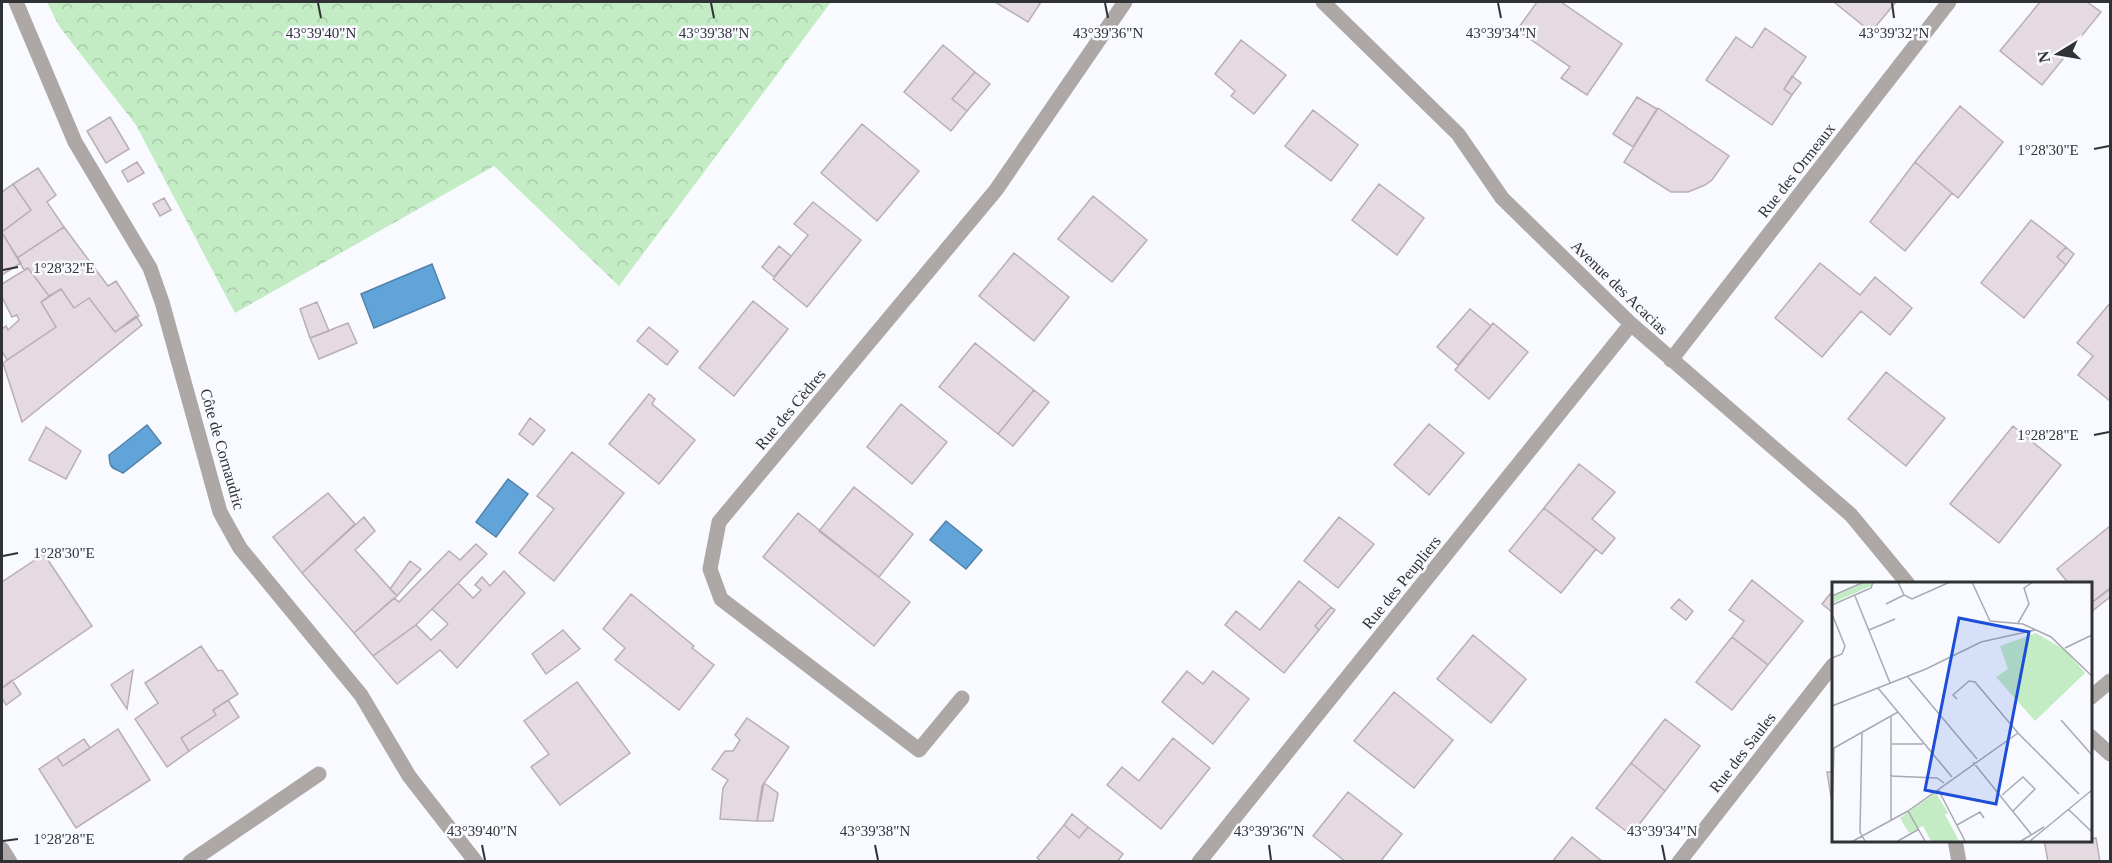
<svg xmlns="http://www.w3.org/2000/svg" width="2112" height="863" viewBox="0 0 2112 863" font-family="Georgia,serif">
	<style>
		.park { fill: url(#park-crowns) }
		.water { fill: #60a4da; stroke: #5282a9; stroke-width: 1.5 }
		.building { fill: #e6dae1; stroke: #b9aeb4; stroke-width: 1.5 }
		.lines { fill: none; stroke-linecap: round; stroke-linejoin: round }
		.minor { stroke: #ada7a5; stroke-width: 15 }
		.ticks { fill: none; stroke: #303236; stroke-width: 2 }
		.labels { text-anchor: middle; stroke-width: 5; stroke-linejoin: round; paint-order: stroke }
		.street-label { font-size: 16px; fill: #303236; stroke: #f8faff }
		.inset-road { fill: none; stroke: #a8aaaf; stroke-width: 1.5 }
		.view { fill: #1d4ed8; fill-opacity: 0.15; stroke: #1d4ed8; stroke-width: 3 }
		.inset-edge { fill: none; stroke: #303236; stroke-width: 3 }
		.ticks-label { font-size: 15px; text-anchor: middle; fill: #303236; stroke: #f8faff; stroke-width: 5; stroke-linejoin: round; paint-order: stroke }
	</style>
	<defs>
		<pattern id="park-crowns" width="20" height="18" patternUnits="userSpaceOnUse" patternTransform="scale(1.5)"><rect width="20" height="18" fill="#c3ebc4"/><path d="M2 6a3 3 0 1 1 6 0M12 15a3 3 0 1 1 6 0" fill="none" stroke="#a8caa9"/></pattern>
	</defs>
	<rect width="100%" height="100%" fill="#f8faff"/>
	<path class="park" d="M 47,2 L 831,2 L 619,286 L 494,166 L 235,313 L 136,125 L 59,26 Z"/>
	<path class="water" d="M 432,264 L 445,298 L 374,328 L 361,294 Z
		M 147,425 L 161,443 L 123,473 C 112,467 110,470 109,455 Z
		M 508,479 L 528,494 L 496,537 L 476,522 Z
		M 946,521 L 982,550 L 966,569 L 930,540 Z"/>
	<path class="building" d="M 995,2 L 1041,2 L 1028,22 Z
		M 1537,2 L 1561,2 L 1622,44 L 1587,95 L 1561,78 L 1570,67 L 1517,30 Z
		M 1834,2 L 1896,2 L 1871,32 Z
		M 2040,2 L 2087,2 L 2101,12 L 2042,85 L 2000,51 Z
		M 1765,28 L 1806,57 L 1784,89 L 1792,95 L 1772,125 L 1706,80 L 1736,37 L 1752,48 Z
		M 1241,40 L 1286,75 L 1254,114 L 1231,96 L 1235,91 L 1215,74 Z
		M 943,45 L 975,72 L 952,99 L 967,111 L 951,131 L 904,92 Z
		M 975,72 L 990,84 L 967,111 L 952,99 Z
		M 1792,76 L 1801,83 L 1792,95 L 1784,89 Z
		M 1637,97 L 1657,109 L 1633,147 L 1613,134 Z
		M 1960,106 L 2003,142 L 1958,198 L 1915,162 Z
		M 1658,108 L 1729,156 L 1712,180 L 1705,185 L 1688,192 L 1671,192 L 1624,162 Z
		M 1313,110 L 1358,145 L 1331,181 L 1285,146 Z
		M 110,117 L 129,149 L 106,163 L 87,131 Z
		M 862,124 L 919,171 L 877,221 L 821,173 Z
		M 137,162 L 144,173 L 128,182 L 122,171 Z
		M 1915,162 L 1952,193 L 1905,251 L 1870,222 Z
		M 38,168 L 56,195 L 47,202 L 64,227 L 17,258 L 2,232 L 31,210 L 13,184 Z
		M 13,184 L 31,210 L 2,232 L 2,192 Z
		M 1379,184 L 1424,218 L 1397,255 L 1352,220 Z
		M 1093,196 L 1147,240 L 1112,282 L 1058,239 Z
		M 164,198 L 171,210 L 160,216 L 153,204 Z
		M 813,202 L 861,240 L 807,307 L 773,279 L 808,235 L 794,224 Z
		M 2031,220 L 2066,247 L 2057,257 L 2066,265 L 2024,318 L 1981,283 Z
		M 64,227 L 108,286 L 116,281 L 139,316 L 115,332 L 89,298 L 74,308 L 61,289 L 49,296 L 28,268 L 24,270 L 17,258 Z
		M 2,233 L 21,263 L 2,275 Z
		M 779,246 L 791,256 L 774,277 L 762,267 Z
		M 2066,247 L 2074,254 L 2066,265 L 2057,257 Z
		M 1014,253 L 1069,297 L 1034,341 L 979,296 Z
		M 1820,263 L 1860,295 L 1875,277 L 1912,308 L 1890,335 L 1861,311 L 1822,357 L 1775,318 Z
		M 28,268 L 49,296 L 41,302 L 56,327 L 7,360 L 2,351 L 2,329 L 6,326 L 8,330 L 19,320 L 17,315 L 12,317 L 2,297 L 2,284 Z
		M 61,289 L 74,308 L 89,298 L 115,332 L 136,316 L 142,325 L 22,422 L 3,363 L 56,327 L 41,302 Z
		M 753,301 L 788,329 L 734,396 L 699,368 Z
		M 317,302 L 329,331 L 310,338 L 300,309 Z
		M 2110,303 L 2110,401 L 2078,375 L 2093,356 L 2077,343 Z
		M 1470,309 L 1491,326 L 1458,365 L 1437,347 Z
		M 348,323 L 357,343 L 319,359 L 310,338 Z
		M 1493,323 L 1528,352 L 1489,399 L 1455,370 Z
		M 649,327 L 678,351 L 667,365 L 637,341 Z
		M 975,343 L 1034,390 L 998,434 L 939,387 Z
		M 1886,372 L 1945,418 L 1906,466 L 1848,419 Z
		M 1034,390 L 1049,402 L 1013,446 L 998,434 Z
		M 649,394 L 655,399 L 652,404 L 695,440 L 659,484 L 609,444 Z
		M 901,404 L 947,442 L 912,484 L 867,447 Z
		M 530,418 L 545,430 L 533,445 L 519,434 Z
		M 1429,424 L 1464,453 L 1429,495 L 1394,465 Z
		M 2013,426 L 2061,465 L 1999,543 L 1950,504 Z
		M 46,427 L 81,451 L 66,479 L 29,460 Z
		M 572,452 L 624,493 L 554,581 L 519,553 L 554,509 L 537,496 Z
		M 1579,464 L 1615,492 L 1592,519 L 1615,538 L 1602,554 L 1544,508 Z
		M 854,487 L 913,534 L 879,577 L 819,531 Z
		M 328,493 L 355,524 L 302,573 L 273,537 Z
		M 1544,508 L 1596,549 L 1561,593 L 1509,551 Z
		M 798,513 L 910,602 L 874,646 L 763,557 Z
		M 364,517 L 375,531 L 355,550 L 397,596 L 354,633 L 302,573 Z
		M 1339,517 L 1374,544 L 1338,588 L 1304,561 Z
		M 2110,526 L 2110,589 L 2090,604 L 2090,584 L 2069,584 L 2057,569 Z
		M 476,544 L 487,554 L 416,625 L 373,656 L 354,633 L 394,598 L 399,602 L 449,551 L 460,560 Z
		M 44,554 L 92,626 L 2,688 L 2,582 Z
		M 410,561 L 421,569 L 397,596 L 390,589 Z
		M 504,571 L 525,593 L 457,668 L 440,650 L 397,684 L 373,656 L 416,625 L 431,640 L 448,624 L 432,609 L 458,583 L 473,598 L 481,590 L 475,585 L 482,577 L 490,586 Z
		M 1752,580 L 1803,621 L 1768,665 L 1732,637 L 1744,621 L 1729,610 Z
		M 1299,581 L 1331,607 L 1315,626 L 1319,630 L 1284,673 L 1225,625 L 1236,611 L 1260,630 Z
		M 2110,588 L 2110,597 L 2091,612 L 2090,604 Z
		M 631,594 L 694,646 L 692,648 L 714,665 L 679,710 L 615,660 L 625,648 L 603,629 Z
		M 1830,594 L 1833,596 L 1833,613 L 1822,604 Z
		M 1679,599 L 1693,611 L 1686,620 L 1671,608 Z
		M 1331,607 L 1335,610 L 1319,630 L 1315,626 Z
		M 563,630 L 580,649 L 546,674 L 532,654 Z
		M 1473,635 L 1526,679 L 1491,723 L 1437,679 Z
		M 1732,637 L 1768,665 L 1732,710 L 1696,682 Z
		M 201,646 L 218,671 L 222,670 L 238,694 L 213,710 L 216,715 L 181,738 L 189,751 L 167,767 L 135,719 L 158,703 L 145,683 Z
		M 133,670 L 127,709 L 111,685 Z
		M 1187,671 L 1203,684 L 1213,671 L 1249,699 L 1213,744 L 1162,702 Z
		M 12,680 L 21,694 L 6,705 L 2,698 L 2,688 Z
		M 577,682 L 630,753 L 560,805 L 531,767 L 549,754 L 524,721 Z
		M 1394,692 L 1453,740 L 1414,788 L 1354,741 Z
		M 228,700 L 239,717 L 189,751 L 181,738 L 216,715 L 213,710 Z
		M 747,718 L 789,747 L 762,786 L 757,821 L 720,819 L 723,788 L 728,780 L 712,769 L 725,751 L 733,751 L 740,740 L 735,735 Z
		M 1665,719 L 1700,746 L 1665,791 L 1631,763 Z
		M 118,729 L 150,780 L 76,828 L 39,769 L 57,757 L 63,766 Z
		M 1173,738 L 1210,768 L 1161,829 L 1107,785 L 1122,767 L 1139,781 Z
		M 84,739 L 90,748 L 63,766 L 57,757 Z
		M 1631,763 L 1665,791 L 1631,835 L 1596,808 Z
		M 1827,772 L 1833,772 L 1833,809 Z
		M 764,783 L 778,793 L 773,821 L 757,821 Z
		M 1348,792 L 1402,834 L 1380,862 L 1346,862 L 1313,836 Z
		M 1072,814 L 1088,827 L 1079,838 L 1064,825 Z
		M 1064,825 L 1079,838 L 1088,827 L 1123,854 L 1117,862 L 1042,862 L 1037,858 Z
		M 1572,837 L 1603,862 L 1552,862 Z
		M 2096,838 L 2100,862 L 2048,862 L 2044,840 L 2081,841 Z"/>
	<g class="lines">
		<path class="minor" d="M 16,2 L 75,142 L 150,268 L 162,302 L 220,512 L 240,548 L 361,695 L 409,776 L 476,862
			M 1323,2 L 1458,134 L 1502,198 L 1631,324 L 1851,515 L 1908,584
			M 1671,360 L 1949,2
			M 962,698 L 919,750 L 721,599 L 710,569 L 719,522 L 996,190 L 1125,2
			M 2090,698 L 2110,681
			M 2090,736 L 2110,754
			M 1955,840 L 1959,862
			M 2,849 L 10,862
			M 190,862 L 319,774
			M 1199,862 L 1631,324
			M 1679,862 L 1833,665"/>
	</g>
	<path class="ticks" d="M 318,3 L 321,18M 711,3 L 714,18M 1105,3 L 1108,18M 1498,3 L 1501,18M 1892,3 L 1894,18M 2094,149 L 2109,146M 3,270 L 18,267M 2094,435 L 2109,432M 3,556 L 18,553M 3,841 L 18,839M 482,845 L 485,860M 875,845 L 878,860M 1269,845 L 1271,860M 1662,845 L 1665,860"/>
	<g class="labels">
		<g class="street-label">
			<text transform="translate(1796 170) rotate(-52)" y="6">Rue des Ormeaux</text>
			<text transform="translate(1620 287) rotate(44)" y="6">Avenue des Acacias</text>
			<text transform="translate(790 409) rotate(-50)" y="6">Rue des Cèdres</text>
			<text transform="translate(223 449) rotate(74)" y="6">Côte de Cornaudric</text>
			<text transform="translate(1401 582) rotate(-51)" y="6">Rue des Peupliers</text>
			<text transform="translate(1742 752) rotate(-52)" y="6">Rue des Saules</text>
		</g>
	</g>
	<g transform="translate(1832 582)">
		<rect width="260" height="260" fill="#f8faff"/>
		<path d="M 104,211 L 116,231 L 77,251 L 68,236 Z" fill="#c3ebc4"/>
		<path d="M 204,51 L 233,68 L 253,91 L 203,139 L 164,95 L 176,87 L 168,64 ZM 102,212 L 127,259 L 99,259 L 82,227 Z" fill="#c3ebc4"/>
		<path d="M 34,0 L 39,0 L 39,4 L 0,21 L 0,15 Z" fill="#c3ebc4"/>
		<path class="inset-road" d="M 66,0 L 72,13 L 80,17 L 118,0M 140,0 L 158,39 L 191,42 L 219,55 L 260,94M 0,14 L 32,0M 23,14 L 58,101M 54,22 L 72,13M 0,23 L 39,6 L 41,0M 0,32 L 13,64 L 10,72 L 0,76M 186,41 L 197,22 L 192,6 L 201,0M 37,48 L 63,37M 233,66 L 260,53M 76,95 L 145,177M 46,106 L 120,195M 125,117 L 121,113 L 137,99 L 143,100 L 186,151 L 247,212M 0,124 L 94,87 L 149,60 L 203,48M 229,138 L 260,173M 30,150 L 28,250 L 33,259M 59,162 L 91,162M 141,180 L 199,252M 58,194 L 105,196 L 112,201M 106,207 L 133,259M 170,213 L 191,195 L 203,207 L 181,229M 236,227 L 260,250M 76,229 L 93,259M 0,230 L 2,166 L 66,130M 59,239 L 59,135M 125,243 L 148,230 L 152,236M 21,259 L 76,229 L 186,151M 66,259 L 87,247M 189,259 L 212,245M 198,259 L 260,208"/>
		<path class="view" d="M 127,36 L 197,50 L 164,222 L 93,208 Z"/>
		<rect width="260" height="260" class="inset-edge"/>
	</g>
	<g class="ticks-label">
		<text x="1108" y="38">43°39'36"N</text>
		<text x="321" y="38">43°39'40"N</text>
		<text x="714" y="38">43°39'38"N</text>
		<text x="1501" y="38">43°39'34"N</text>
		<text x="1894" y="38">43°39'32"N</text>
		<text x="2048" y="155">1°28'30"E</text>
		<text x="64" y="273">1°28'32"E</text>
		<text x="2048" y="440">1°28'28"E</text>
		<text x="64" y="558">1°28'30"E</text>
		<text x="482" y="836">43°39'40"N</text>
		<text x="875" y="836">43°39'38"N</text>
		<text x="1269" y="836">43°39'36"N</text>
		<text x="1662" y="836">43°39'34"N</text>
		<text x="64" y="844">1°28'28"E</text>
	</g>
	<rect width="2112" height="863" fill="none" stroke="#303236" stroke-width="6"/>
	<g transform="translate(2058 54) rotate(259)" stroke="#f8faff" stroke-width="4.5" paint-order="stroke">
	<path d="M0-4.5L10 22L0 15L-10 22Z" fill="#303236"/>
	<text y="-9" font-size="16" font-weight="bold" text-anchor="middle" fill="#303236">N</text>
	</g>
</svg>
